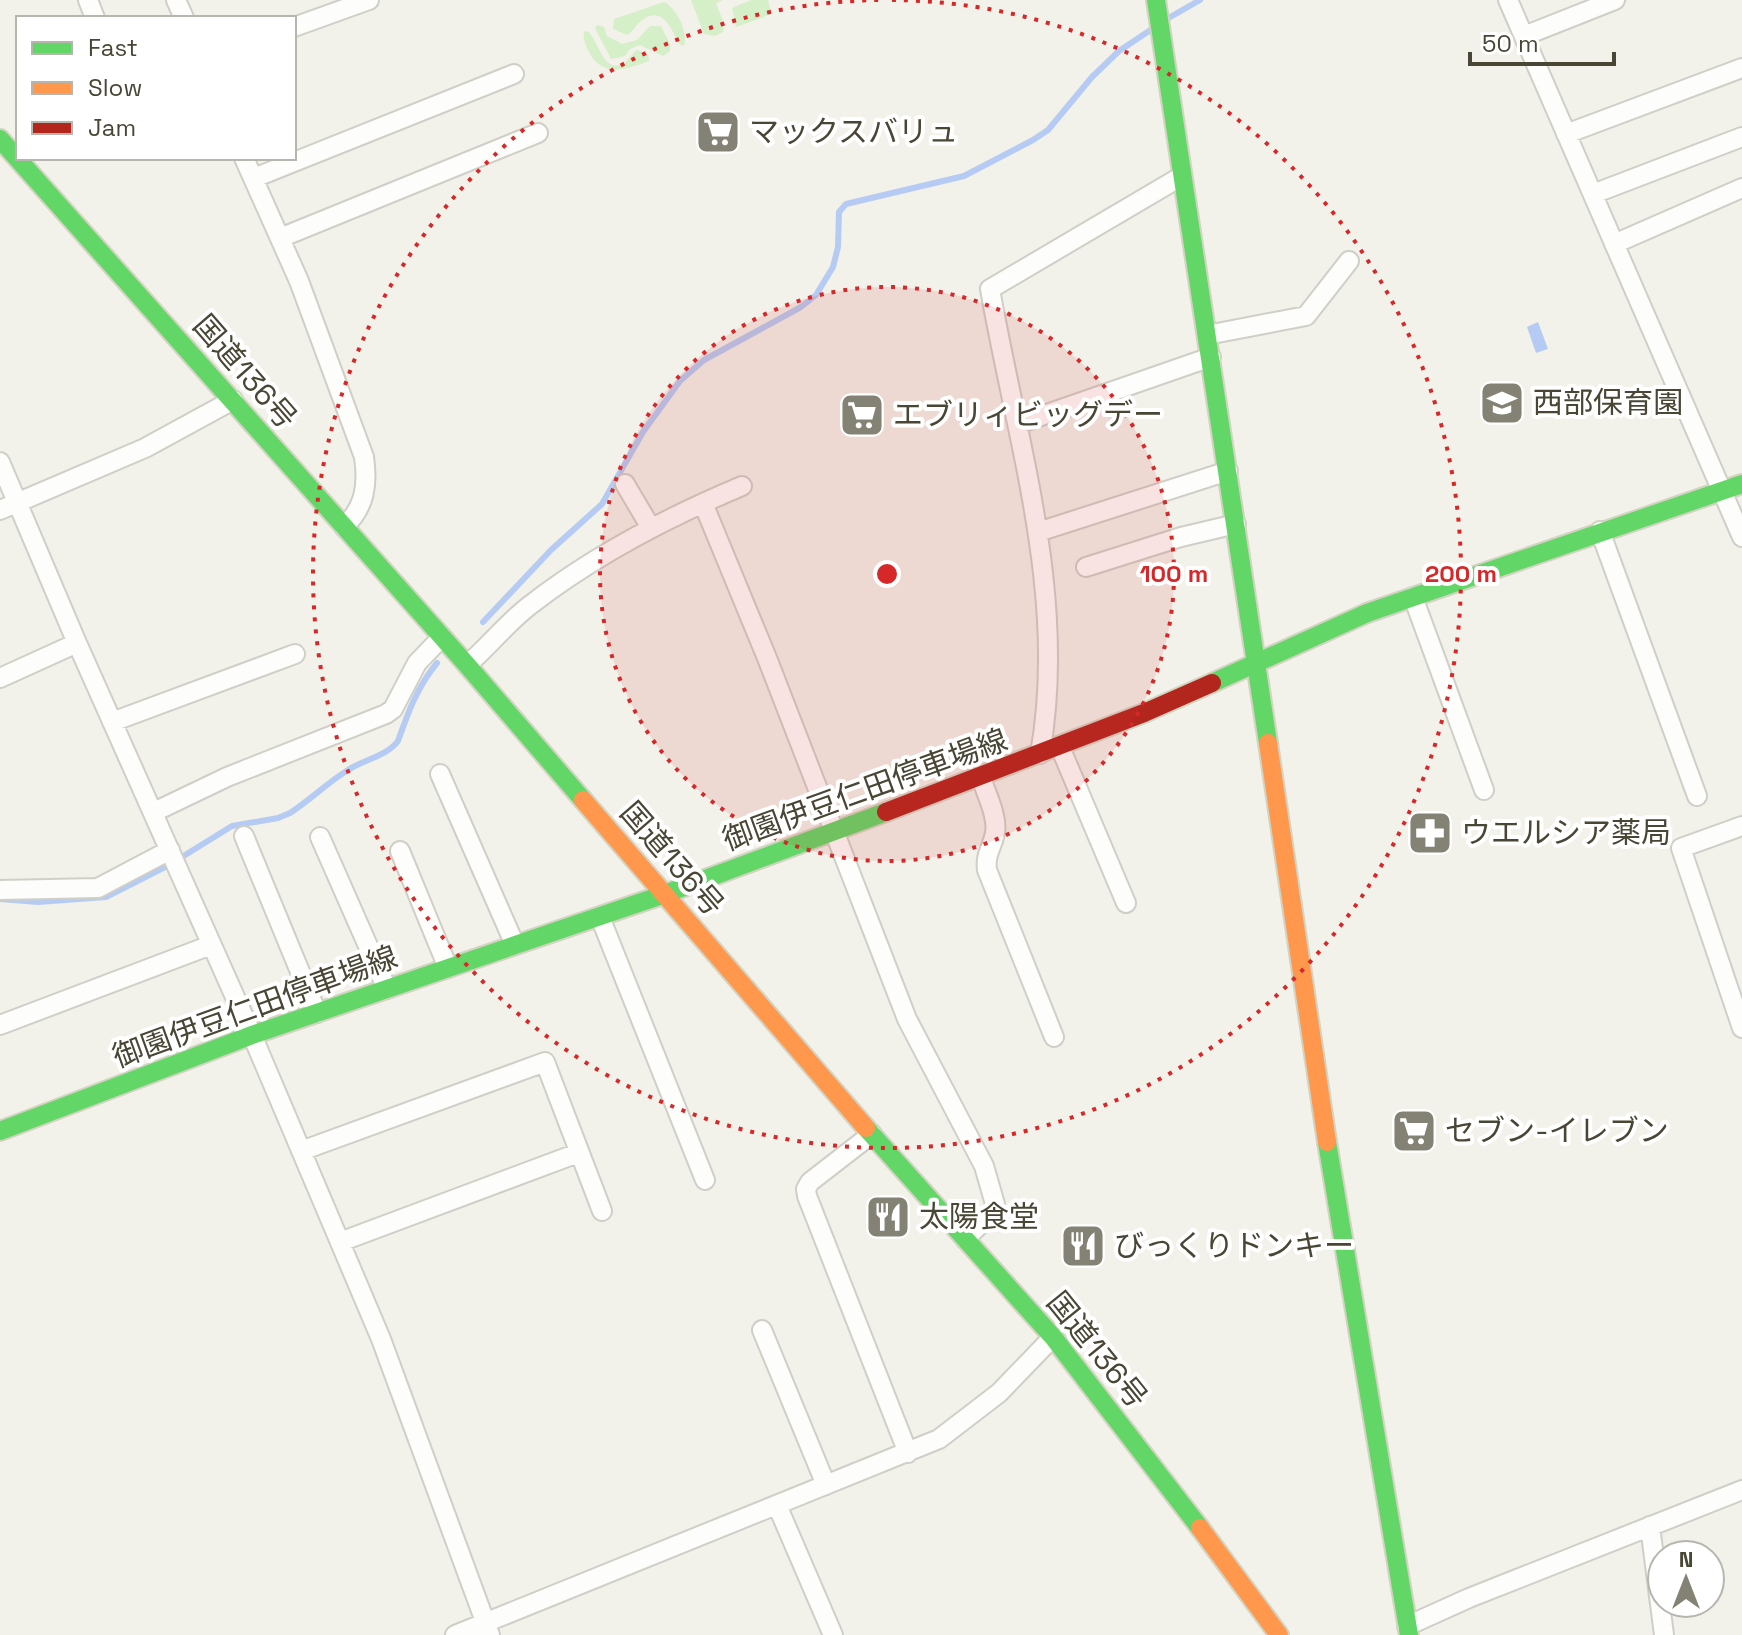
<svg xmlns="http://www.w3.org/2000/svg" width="1742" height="1635" viewBox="0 0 1742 1635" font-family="'Space Grotesk','Noto Sans JP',sans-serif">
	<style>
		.green { fill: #d5efc8 }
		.water { fill: #b6cbf3 }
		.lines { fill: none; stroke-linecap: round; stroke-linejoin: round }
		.stream { stroke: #b6cbf3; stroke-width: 6 }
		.street-casing { stroke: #d0cfc7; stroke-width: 22 }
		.fast-casing { stroke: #d3d3c2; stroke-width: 22 }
		.slow-casing { stroke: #d3d3c2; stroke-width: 22 }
		.jam-casing { stroke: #d3d3c2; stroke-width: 22 }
		.street { stroke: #fdfdfc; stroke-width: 18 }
		.fast { stroke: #63d668; stroke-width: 18 }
		.slow { stroke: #ff974d; stroke-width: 18 }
		.jam { stroke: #b3261e; stroke-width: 18 }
		.ring { fill: none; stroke: #d62828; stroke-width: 4; stroke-dasharray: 4 8 }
		.labels { text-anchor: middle; stroke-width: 8; stroke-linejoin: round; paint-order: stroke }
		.poi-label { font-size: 30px; fill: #494635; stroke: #fff; text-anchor: start }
		.street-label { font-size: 30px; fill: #494635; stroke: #fff }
		.centre { fill: #d62828; stroke: #fff; stroke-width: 4 }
		.ring-label { font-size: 24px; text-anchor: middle; font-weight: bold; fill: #d62828; stroke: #fff; stroke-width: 8; stroke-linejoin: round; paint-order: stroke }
	</style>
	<rect width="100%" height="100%" fill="#f2f1ea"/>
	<path class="green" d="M 691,0 L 723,0 L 716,3 L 724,24 L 723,32 L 715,36 L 704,34 Z
		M 751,0 L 768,0 L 772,14 L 736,27 L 732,8 Z
		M 664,2 C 677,8 688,32 684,46 L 678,43 C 672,28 661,4 641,21 C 635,26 634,31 627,35 L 613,29 L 614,19 Z
		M 597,25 L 604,27 L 607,36 L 622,44 L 637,40 L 650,26 L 661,26 L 670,44 L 670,51 L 663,56 L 640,45 L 630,49 L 625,56 L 611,59 L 595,28 Z
		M 587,31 C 598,37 602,74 623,64 C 628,61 632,53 637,50 L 648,54 L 649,61 C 625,70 601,78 588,50 C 585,43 583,39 584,32 Z"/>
	<path class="water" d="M 1538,322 L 1548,349 L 1536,353 L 1527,327 Z"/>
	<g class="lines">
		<path class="stream" d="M 1165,20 L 1200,0
			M 483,622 L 551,550 L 602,504 L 643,432 L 680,381 L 704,360 L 801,307 L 816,295 L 833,267 L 838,247 L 839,212 L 846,204 L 964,176 L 1033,140 L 1048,130 L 1092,77 L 1119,51 L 1152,29
			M 0,899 L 38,902 L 106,897 L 169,865 L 232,826 L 278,818 L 290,813 C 310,800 327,783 348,770 C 364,759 386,757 398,741 C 408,713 417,687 437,663"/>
		<g class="street-casing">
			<path id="street" d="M 88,0 L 95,18
				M 176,0 L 184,18
				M 1508,0 L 1742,537
				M 294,27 L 369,0
				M 1524,36 L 1615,0
				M 1566,134 L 1742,68
				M 244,158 L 299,281 L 364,457 C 368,485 365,507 344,527
				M 254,178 L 514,74
				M 1593,194 L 1742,137
				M 280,238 L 538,133
				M 1614,244 L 1742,188
				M 1207,335 L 1306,316 L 1349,261
				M 1018,424 L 1211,357
				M 0,462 L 77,643 L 252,1035 L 381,1339 L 490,1635
				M 625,484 L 651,528
				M 703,503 L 767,658 L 907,1019 L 984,1166 L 995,1204 L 992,1213 L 965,1239
				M 0,510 L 145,448 L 233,400
				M 1600,531 L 1697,796
				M 1038,532 L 1228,471
				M 1086,567 L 1181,537 L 1236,524
				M 1413,597 L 1484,790
				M 467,665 C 489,646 507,623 529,606 C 593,556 668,517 742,486
				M 0,678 L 77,643
				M 112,722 L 295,654
				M 1060,747 L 1126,903
				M 1040,754 C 1068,597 1017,443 990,289 L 1182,176
				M 440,774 L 515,945
				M 981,777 C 986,794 998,816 995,833 C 992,849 985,853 987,870 L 1054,1037
				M 154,812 L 227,777 L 386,714 L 393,709 L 417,663 L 442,637
				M 1742,826 L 1681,848 L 1742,1028
				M 244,836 L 317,1013
				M 320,837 L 387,989
				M 400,851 L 448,968
				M 0,890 L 98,888 L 170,850
				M 600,917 L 705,1180
				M 0,1025 L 211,945
				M 872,1134 L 810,1182 L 806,1189 L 807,1196 L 908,1453
				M 301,1151 L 545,1062 L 602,1211
				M 340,1242 L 578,1153
				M 762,1330 L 826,1485
				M 777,1505 L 833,1635
				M 1650,1526 L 1664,1635
				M 1407,1626 L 1469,1598 L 1742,1490
				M 455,1635 L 939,1439 L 999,1393 L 1053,1337"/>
		</g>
		<g class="fast-casing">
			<path id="fast" d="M 1156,0 L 1268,743
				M 0,139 L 467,665 L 583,800
				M 1212,683 L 1367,613 L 1742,484
				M 866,1128 L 1053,1337 L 1200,1528
				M 0,1131 L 252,1035 L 665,894 L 886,812
				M 1327,1142 L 1409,1635"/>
		</g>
		<g class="slow-casing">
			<path id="slow" d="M 1268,743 L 1327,1142
				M 583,800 L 866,1128
				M 1200,1528 L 1279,1635"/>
		</g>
		<g class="jam-casing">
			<path id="jam" d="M 886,812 L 1144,713 L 1212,683"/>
		</g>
		<use href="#street" class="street"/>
		<use href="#fast" class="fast"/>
		<use href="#slow" class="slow"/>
		<use href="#jam" class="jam"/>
	</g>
	<circle cx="887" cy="574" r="287" fill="#d62828" fill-opacity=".12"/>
	<g class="ring">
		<circle cx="887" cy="574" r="287"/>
		<path d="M892 0A574 574 0 1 1 882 0"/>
	</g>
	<defs>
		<g id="supermarket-square" transform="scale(2.3)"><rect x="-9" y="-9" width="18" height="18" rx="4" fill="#848274" stroke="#fff"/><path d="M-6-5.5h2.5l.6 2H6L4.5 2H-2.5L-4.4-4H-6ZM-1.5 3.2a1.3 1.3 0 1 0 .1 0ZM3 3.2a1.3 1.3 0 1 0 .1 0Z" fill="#fff"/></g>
		<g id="school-square" transform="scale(2.3)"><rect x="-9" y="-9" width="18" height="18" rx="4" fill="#848274" stroke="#fff"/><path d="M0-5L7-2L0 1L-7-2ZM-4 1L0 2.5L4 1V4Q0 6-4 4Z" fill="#fff"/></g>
		<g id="pharmacy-square" transform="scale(2.3)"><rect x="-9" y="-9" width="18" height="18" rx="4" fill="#848274" stroke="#fff"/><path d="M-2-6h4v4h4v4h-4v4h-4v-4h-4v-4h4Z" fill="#fff"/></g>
		<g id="restaurant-square" transform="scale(2.3)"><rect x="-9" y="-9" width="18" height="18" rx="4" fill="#848274" stroke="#fff"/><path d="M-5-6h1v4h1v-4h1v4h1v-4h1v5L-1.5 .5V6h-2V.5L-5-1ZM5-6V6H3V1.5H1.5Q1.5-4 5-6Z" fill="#fff"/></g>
	</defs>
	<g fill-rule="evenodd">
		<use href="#supermarket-square" x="718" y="132"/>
		<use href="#school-square" x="1502" y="403"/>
		<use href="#supermarket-square" x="862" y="415"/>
		<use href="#pharmacy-square" x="1430" y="833"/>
		<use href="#supermarket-square" x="1414" y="1131"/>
		<use href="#restaurant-square" x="888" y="1217"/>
		<use href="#restaurant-square" x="1083" y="1246"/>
	</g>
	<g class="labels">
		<g class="poi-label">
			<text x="749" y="142">マックスバリュ</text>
			<text x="1533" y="413">西部保育園</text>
			<text x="893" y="425">エブリィビッグデー</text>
			<text x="1461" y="843">ウエルシア薬局</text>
			<text x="1445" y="1141">セブン-イレブン</text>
			<text x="919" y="1227">太陽食堂</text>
			<text x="1114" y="1256">びっくりドンキー</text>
		</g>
		<g class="street-label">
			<text transform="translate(245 372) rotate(49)" y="10">国道136号</text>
			<text transform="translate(865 790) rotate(-20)" y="10">御園伊豆仁田停車場線</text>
			<text transform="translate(672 859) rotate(49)" y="10">国道136号</text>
			<text transform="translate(255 1007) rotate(-20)" y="10">御園伊豆仁田停車場線</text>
			<text transform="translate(1097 1350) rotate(51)" y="10">国道136号</text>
		</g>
	</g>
	<circle cx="887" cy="574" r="12" class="centre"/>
	<g class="ring-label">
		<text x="1174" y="582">100 m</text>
		<text x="1461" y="582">200 m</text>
	</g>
	<rect x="16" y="16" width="280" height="144" fill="#ffffff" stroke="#b6b5ae" stroke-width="2"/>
	<rect x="32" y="42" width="40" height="12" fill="#63d668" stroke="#b6b5ae" stroke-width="2"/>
	<text x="88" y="56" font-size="24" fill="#494635">Fast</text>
	<rect x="32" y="82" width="40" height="12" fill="#ff974d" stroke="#b6b5ae" stroke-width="2"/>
	<text x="88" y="96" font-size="24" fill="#494635">Slow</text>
	<rect x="32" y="122" width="40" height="12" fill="#b3261e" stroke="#b6b5ae" stroke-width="2"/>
	<text x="88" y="136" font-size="24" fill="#494635">Jam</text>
	<g transform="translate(1686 1579)"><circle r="38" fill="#ffffff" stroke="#b6b5ae" stroke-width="2"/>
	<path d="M0-6L14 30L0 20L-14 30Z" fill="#848274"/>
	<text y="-12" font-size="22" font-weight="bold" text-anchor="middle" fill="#494635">N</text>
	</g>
	<path d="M1470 52v12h144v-12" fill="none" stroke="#494635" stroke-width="4"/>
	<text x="1482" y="52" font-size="24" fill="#494635" stroke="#ffffff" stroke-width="6" paint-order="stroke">50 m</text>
</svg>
